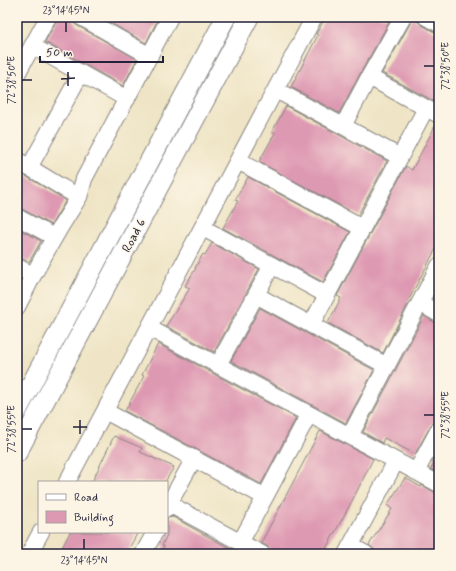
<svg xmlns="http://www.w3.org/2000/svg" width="456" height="571" viewBox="0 0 456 571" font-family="Mynerve,sans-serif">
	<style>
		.building { fill: #de99b2 }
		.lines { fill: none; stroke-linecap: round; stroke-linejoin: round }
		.minor-casing { stroke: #888480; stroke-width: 18 }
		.tertiary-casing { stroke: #888480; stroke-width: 21 }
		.minor { stroke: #fff; stroke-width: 16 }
		.tertiary { stroke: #fff; stroke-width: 19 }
		.ticks { fill: none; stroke: #22223b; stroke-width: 1.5 }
		.labels { text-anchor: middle; stroke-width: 3; stroke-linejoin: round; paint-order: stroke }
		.street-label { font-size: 13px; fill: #22223b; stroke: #fcf5e5 }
		.neatline { fill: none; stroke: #22223b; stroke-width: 1.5 }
		.ticks-label { font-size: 10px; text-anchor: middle; fill: #22223b }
	</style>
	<rect width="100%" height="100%" fill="#fcf5e5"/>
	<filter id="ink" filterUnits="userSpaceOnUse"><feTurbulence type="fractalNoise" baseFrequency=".025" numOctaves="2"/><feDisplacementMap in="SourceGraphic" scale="8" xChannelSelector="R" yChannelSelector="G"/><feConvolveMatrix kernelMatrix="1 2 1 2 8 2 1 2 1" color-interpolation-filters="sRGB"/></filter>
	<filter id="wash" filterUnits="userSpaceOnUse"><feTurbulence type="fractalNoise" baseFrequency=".012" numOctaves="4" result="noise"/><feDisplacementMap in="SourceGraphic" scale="16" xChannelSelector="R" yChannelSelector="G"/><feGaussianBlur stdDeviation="0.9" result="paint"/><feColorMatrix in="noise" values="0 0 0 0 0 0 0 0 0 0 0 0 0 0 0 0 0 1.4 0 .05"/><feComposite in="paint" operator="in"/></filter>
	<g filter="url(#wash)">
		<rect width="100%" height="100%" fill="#efe5c6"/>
		<g id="blocks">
			<path class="building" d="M 57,17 L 72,17 L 73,21 L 76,25 L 137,59 L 123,86 L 45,42 L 56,22 Z
				M 100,17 L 159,17 L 146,43 Z
				M 326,17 L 392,17 L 361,72 L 339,113 L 291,87 L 318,35 L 316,34 Z
				M 412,18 L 417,21 L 422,25 L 434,32 L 439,33 L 439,104 L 382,73 L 411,22 Z
				M 286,106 L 387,161 L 358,215 L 259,162 L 275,133 L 272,132 Z
				M 436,124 L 439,124 L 439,243 L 417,284 L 407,303 L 408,304 L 383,353 L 328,323 L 341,298 L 337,296 L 406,166 L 412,170 Z
				M 17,171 L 66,200 L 51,225 L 22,209 L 17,208 Z
				M 248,177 L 350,232 L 323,282 L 223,228 L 238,201 L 235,200 Z
				M 17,228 L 41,241 L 29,262 L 21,258 L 17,258 Z
				M 212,243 L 259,269 L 214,352 L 166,326 L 190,288 L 185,286 L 196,268 L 195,268 L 203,254 L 205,255 Z
				M 260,308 L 374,370 L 346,423 L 231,361 Z
				M 424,316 L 434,322 L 439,323 L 439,420 L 434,421 L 431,425 L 415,454 L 384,438 L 382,443 L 363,432 Z
				M 158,344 L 296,418 L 261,484 L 125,411 L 144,376 L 142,375 Z
				M 320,431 L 373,459 L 351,503 L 323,554 L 277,554 L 271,551 L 267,546 L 261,543 Z
				M 114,436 L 142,448 L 140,452 L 174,467 L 165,482 L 92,482 Z
				M 439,449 L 439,473 L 431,469 L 434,463 L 432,463 Z
				M 405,478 L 421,487 L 422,485 L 434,492 L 439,493 L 439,554 L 379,554 L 369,545 L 392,509 L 387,505 Z
				M 173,517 L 205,535 L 241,554 L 160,554 L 164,546 L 162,545 L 167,535 L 167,518 Z
				M 70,532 L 138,532 L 126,554 L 59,554 Z"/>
		</g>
	</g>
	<g filter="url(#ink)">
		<use href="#blocks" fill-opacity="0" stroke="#888480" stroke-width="1"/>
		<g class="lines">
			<g class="minor-casing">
				<path id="minor" d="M 81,17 L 150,56
					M 426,17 L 439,24
					M 32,46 L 127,99
					M 17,74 L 48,17
					M 369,77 L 439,115
					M 276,90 L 343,126 L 369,77 L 403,17
					M 343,126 L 400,157
					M 17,160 L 63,188 L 79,197 L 84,179 L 170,17
					M 238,161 L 362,228
					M 29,168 L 81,73
					M 17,217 L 54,237
					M 203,228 L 327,295 L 311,325
					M 17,267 L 33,275
					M 256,295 L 272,265
					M 327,295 L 426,108
					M 420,303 L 439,314
					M 17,307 C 36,268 56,233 79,197
					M 149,328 L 439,484
					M 218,365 L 256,295 L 387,366
					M 105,411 L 265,497 L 309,414
					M 350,436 L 439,266
					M 416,472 L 439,429
					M 67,482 L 314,17
					M 169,504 L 194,458
					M 167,509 L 169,504 L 262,554
					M 240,543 L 265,497
					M 351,546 L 366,554
					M 29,554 L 41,532
					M 143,554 L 155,532
					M 346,554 L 396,461"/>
			</g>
			<g class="tertiary-casing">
				<path id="tertiary" d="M 17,411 L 226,17
					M 17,453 L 249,17"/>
			</g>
			<use href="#minor" class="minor"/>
			<use href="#tertiary" class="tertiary"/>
		</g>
	</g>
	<path class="ticks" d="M 66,22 L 66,32M 424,66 L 434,66M 68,72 L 68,86M 61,79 L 75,78M 22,80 L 32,80M 424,415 L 434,415M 80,420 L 80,434M 73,427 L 87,427M 22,429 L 32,429M 84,539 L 84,549"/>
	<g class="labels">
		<g class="street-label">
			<text transform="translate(133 235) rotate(-62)" y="5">Road 6</text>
		</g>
	</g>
	<rect width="456" height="571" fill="none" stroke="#fcf5e5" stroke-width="44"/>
	<rect x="38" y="481" width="130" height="52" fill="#fcf5e5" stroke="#a5a1a1"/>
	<rect x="46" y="494" width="20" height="6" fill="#ffffff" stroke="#a5a1a1"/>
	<text x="74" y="501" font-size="12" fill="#22223b">Road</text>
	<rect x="46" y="511" width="20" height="12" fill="#de99b2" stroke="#a5a1a1"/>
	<text x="74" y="521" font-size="12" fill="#22223b">Building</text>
	<path d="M40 56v6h123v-6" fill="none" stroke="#22223b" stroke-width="2"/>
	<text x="46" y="56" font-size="12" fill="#22223b" stroke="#fcf5e5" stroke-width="3" paint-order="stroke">50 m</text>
	<rect x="22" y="22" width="412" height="527" class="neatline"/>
	<g class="ticks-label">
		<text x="66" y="14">23°14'45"N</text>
		<text transform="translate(445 66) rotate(-90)" y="4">72°38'50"E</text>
		<text transform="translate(11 80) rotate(-90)" y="4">72°38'50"E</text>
		<text transform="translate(445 415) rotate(-90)" y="4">72°38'55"E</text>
		<text transform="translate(11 429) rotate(-90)" y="4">72°38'55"E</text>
		<text x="84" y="564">23°14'45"N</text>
	</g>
</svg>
